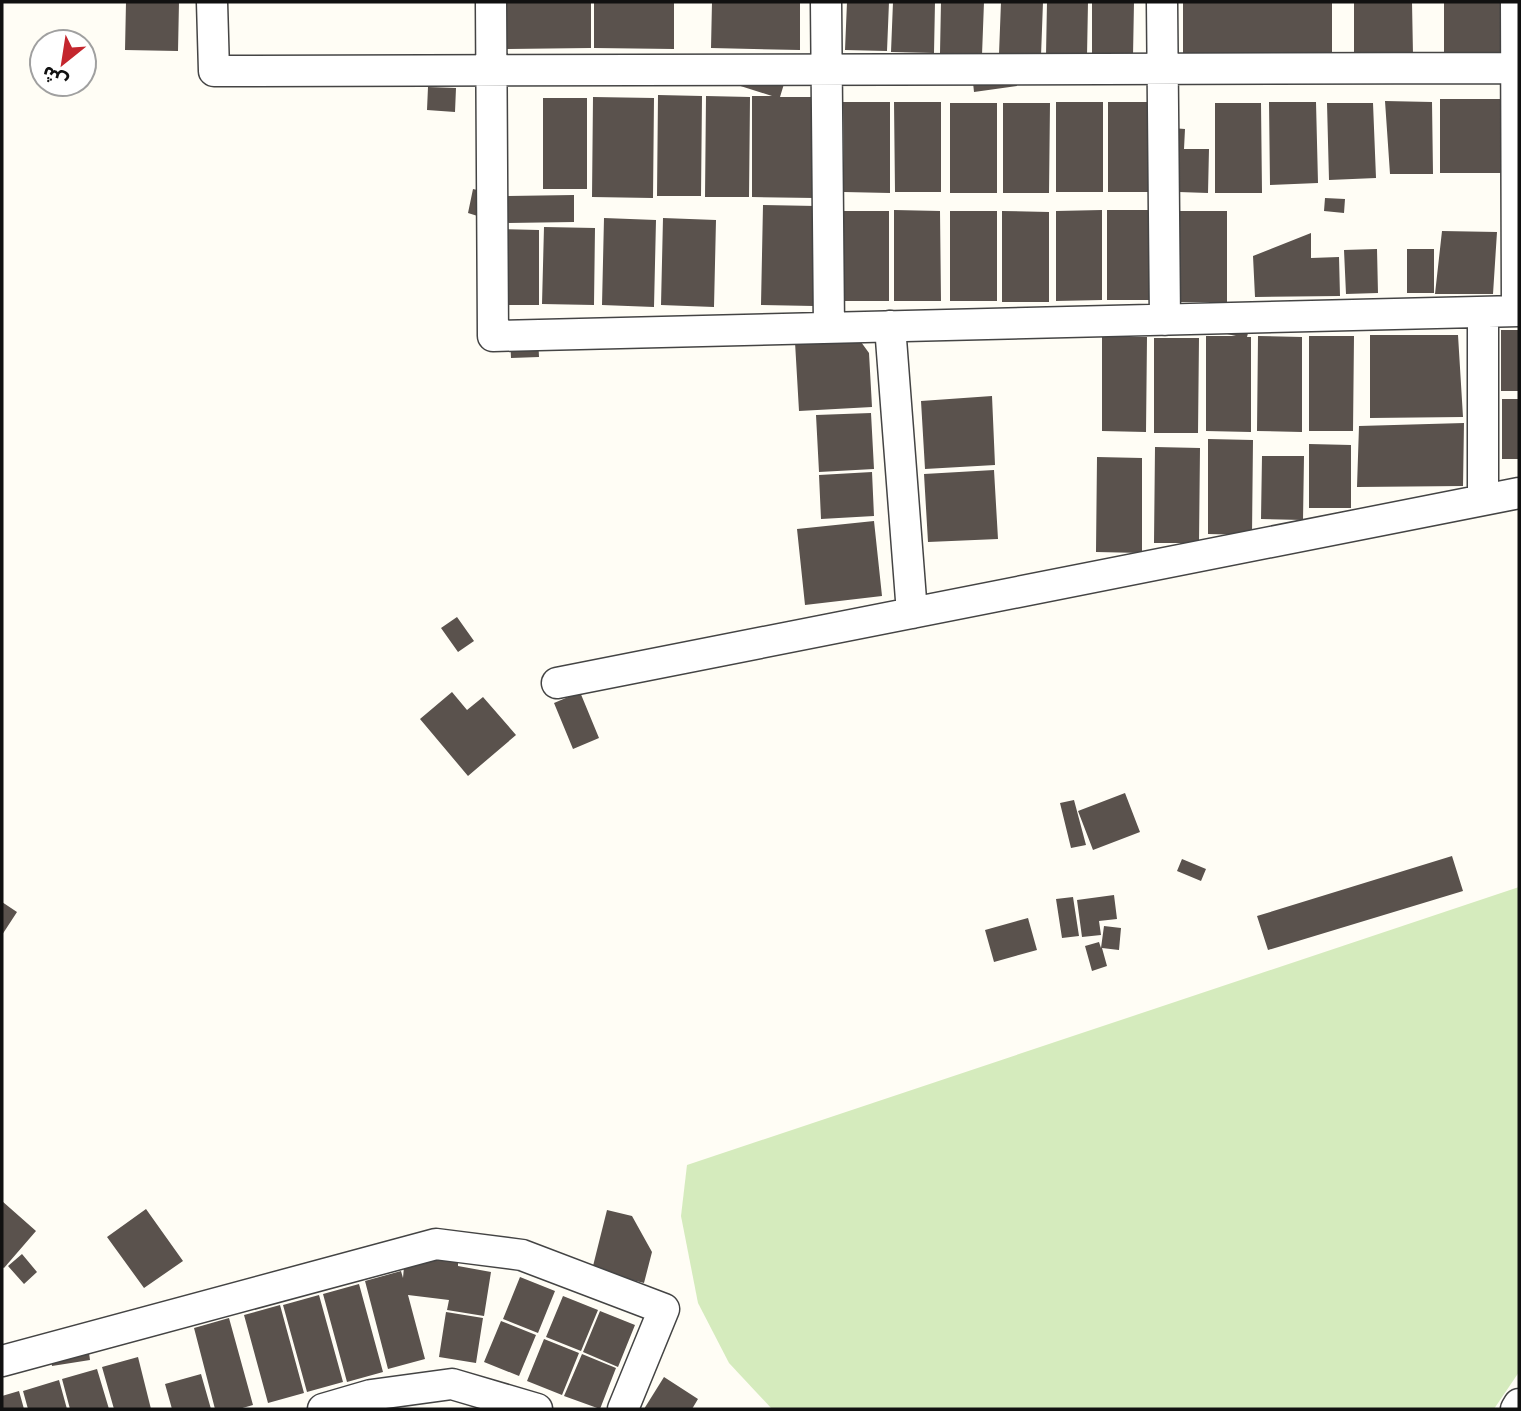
<svg xmlns="http://www.w3.org/2000/svg" width="1521" height="1411" viewBox="0 0 1521 1411" font-family="'Playfair Display','Noto Sans Arabic',serif">
	<style>
		.green { fill: #d5ebbd }
		.building { fill: #5a524d }
		.lines { fill: none; stroke-linecap: round; stroke-linejoin: round }
		.street-casing { stroke: #444; stroke-width: 33 }
		.street { stroke: #fff; stroke-width: 30 }
	</style>
	<rect width="100%" height="100%" fill="#fffdf5"/>
	<path class="green" d="M 1519,887 L 1519,1372 L 1494,1409 L 772,1409 L 729,1363 L 698,1303 L 681,1216 L 687,1165 Z"/>
	<path class="building" d="M 126,2 L 179,2 L 178,51 L 125,50 Z
		M 501,2 L 591,2 L 591,48 L 500,49 Z
		M 594,2 L 674,2 L 674,49 L 594,48 Z
		M 712,2 L 800,2 L 800,50 L 711,48 Z
		M 847,2 L 889,2 L 887,51 L 845,50 Z
		M 893,2 L 935,2 L 934,53 L 891,52 Z
		M 941,2 L 984,2 L 982,55 L 940,53 Z
		M 1001,2 L 1043,2 L 1041,56 L 999,54 Z
		M 1047,2 L 1088,2 L 1087,56 L 1046,55 Z
		M 1092,2 L 1134,2 L 1133,56 L 1092,56 Z
		M 1183,2 L 1332,2 L 1332,61 L 1183,60 Z
		M 1354,2 L 1412,2 L 1413,55 L 1354,56 Z
		M 1444,2 L 1504,2 L 1504,59 L 1444,58 Z
		M 1014,67 L 1017,86 L 974,92 L 972,73 Z
		M 787,74 L 780,97 L 816,97 L 815,198 L 752,197 L 752,96 L 772,96 L 731,83 Z
		M 428,87 L 456,88 L 455,112 L 427,110 Z
		M 658,95 L 702,96 L 701,196 L 657,196 Z
		M 706,96 L 750,97 L 749,197 L 705,197 Z
		M 593,97 L 654,98 L 653,198 L 592,197 Z
		M 543,98 L 587,98 L 587,189 L 543,189 Z
		M 1440,99 L 1504,99 L 1503,173 L 1440,173 Z
		M 1385,101 L 1432,102 L 1433,174 L 1390,174 Z
		M 843,102 L 890,102 L 890,193 L 844,192 Z
		M 894,102 L 941,102 L 941,192 L 895,192 Z
		M 1056,102 L 1103,102 L 1103,192 L 1056,192 Z
		M 1108,102 L 1154,102 L 1154,192 L 1108,192 Z
		M 1269,102 L 1316,102 L 1318,183 L 1270,185 Z
		M 950,103 L 997,103 L 997,193 L 950,193 Z
		M 1003,103 L 1050,103 L 1049,193 L 1003,193 Z
		M 1215,103 L 1261,103 L 1262,193 L 1215,193 Z
		M 1327,103 L 1373,103 L 1376,178 L 1329,180 Z
		M 1157,127 L 1185,129 L 1184,149 L 1209,149 L 1208,193 L 1179,192 L 1179,154 L 1155,153 Z
		M 473,189 L 502,196 L 574,195 L 574,222 L 500,223 L 468,213 Z
		M 1325,198 L 1345,199 L 1344,213 L 1324,211 Z
		M 763,205 L 816,206 L 814,306 L 761,305 Z
		M 894,210 L 940,211 L 941,301 L 894,301 Z
		M 1102,210 L 1102,300 L 1056,301 L 1056,211 Z
		M 1107,210 L 1154,210 L 1154,300 L 1107,300 Z
		M 843,211 L 889,211 L 889,301 L 842,301 Z
		M 950,211 L 997,211 L 997,301 L 950,301 Z
		M 1002,211 L 1049,212 L 1049,302 L 1002,302 Z
		M 1180,211 L 1227,211 L 1227,302 L 1180,302 Z
		M 604,218 L 656,220 L 654,307 L 602,305 Z
		M 663,218 L 716,220 L 714,307 L 661,305 Z
		M 544,227 L 595,228 L 594,305 L 542,304 Z
		M 503,229 L 539,230 L 539,305 L 503,305 Z
		M 1442,231 L 1497,232 L 1493,294 L 1435,294 Z
		M 1311,233 L 1311,258 L 1339,257 L 1340,296 L 1255,297 L 1253,256 Z
		M 1377,249 L 1378,293 L 1346,294 L 1344,250 Z
		M 1407,249 L 1434,249 L 1434,293 L 1407,293 Z
		M 1234,305 L 1254,310 L 1247,337 L 1251,337 L 1251,432 L 1206,431 L 1206,336 L 1236,336 L 1227,334 Z
		M 1501,330 L 1519,330 L 1519,391 L 1501,391 Z
		M 538,335 L 539,357 L 511,358 L 510,336 Z
		M 1370,335 L 1458,335 L 1463,417 L 1370,418 Z
		M 1258,336 L 1302,337 L 1302,432 L 1257,431 Z
		M 1309,336 L 1354,336 L 1353,431 L 1309,431 Z
		M 1102,337 L 1147,337 L 1146,432 L 1102,431 Z
		M 849,338 L 861,342 L 869,353 L 872,407 L 799,411 L 795,342 Z
		M 1154,338 L 1199,338 L 1198,433 L 1154,433 Z
		M 992,396 L 995,465 L 925,469 L 921,401 Z
		M 1502,399 L 1519,399 L 1519,459 L 1502,459 Z
		M 871,413 L 874,469 L 819,472 L 816,415 Z
		M 1464,423 L 1463,486 L 1357,487 L 1359,426 Z
		M 1208,439 L 1253,440 L 1252,535 L 1208,534 Z
		M 1309,444 L 1351,445 L 1351,508 L 1309,508 Z
		M 1155,447 L 1200,448 L 1199,543 L 1154,543 Z
		M 1262,456 L 1304,456 L 1303,520 L 1261,519 Z
		M 1097,457 L 1142,458 L 1142,553 L 1096,552 Z
		M 994,470 L 998,539 L 928,542 L 924,474 Z
		M 872,472 L 874,516 L 821,519 L 819,475 Z
		M 874,521 L 882,596 L 805,605 L 797,529 Z
		M 457,617 L 474,641 L 458,652 L 441,628 Z
		M 452,692 L 467,710 L 483,697 L 516,735 L 468,776 L 420,719 Z
		M 580,692 L 599,738 L 573,749 L 554,703 Z
		M 1125,793 L 1140,832 L 1093,850 L 1078,811 Z
		M 1074,800 L 1086,845 L 1071,848 L 1060,803 Z
		M 1452,856 L 1463,891 L 1268,950 L 1257,916 Z
		M 1182,859 L 1206,869 L 1201,881 L 1177,871 Z
		M 1114,895 L 1117,919 L 1099,921 L 1101,935 L 1082,937 L 1077,900 Z
		M 1073,897 L 1079,936 L 1062,938 L 1056,899 Z
		M 2,902 L 17,912 L 2,935 Z
		M 1028,918 L 1037,950 L 994,962 L 985,930 Z
		M 1104,926 L 1121,928 L 1119,950 L 1102,948 L 1107,966 L 1092,971 L 1085,946 L 1099,942 L 1101,948 Z
		M 2,1201 L 36,1231 L 4,1268 L 2,1267 Z
		M 146,1209 L 183,1261 L 144,1288 L 107,1237 Z
		M 607,1210 L 632,1216 L 652,1252 L 644,1283 L 592,1270 Z
		M 406,1244 L 432,1259 L 458,1262 L 458,1266 L 491,1272 L 484,1316 L 447,1310 L 449,1300 L 408,1295 L 425,1359 L 388,1369 L 365,1281 L 401,1271 L 403,1278 Z
		M 22,1254 L 37,1272 L 24,1284 L 8,1266 Z
		M 520,1277 L 555,1291 L 538,1333 L 503,1319 Z
		M 359,1284 L 383,1372 L 347,1382 L 323,1294 Z
		M 319,1295 L 343,1382 L 307,1392 L 283,1305 Z
		M 563,1296 L 598,1310 L 581,1351 L 546,1337 Z
		M 280,1305 L 304,1393 L 268,1403 L 244,1315 Z
		M 600,1311 L 635,1325 L 618,1367 L 583,1352 Z
		M 446,1312 L 483,1318 L 476,1363 L 439,1357 Z
		M 229,1318 L 253,1405 L 239,1409 L 215,1409 L 194,1328 Z
		M 501,1321 L 536,1335 L 519,1376 L 484,1362 Z
		M 87,1339 L 90,1360 L 52,1366 L 49,1345 Z
		M 544,1339 L 579,1353 L 562,1395 L 527,1381 Z
		M 582,1354 L 616,1368 L 600,1409 L 564,1396 Z
		M 138,1357 L 151,1409 L 114,1409 L 102,1367 Z
		M 97,1369 L 109,1409 L 70,1409 L 62,1379 Z
		M 201,1374 L 211,1409 L 172,1409 L 165,1384 Z
		M 664,1377 L 698,1399 L 692,1409 L 644,1409 Z
		M 59,1380 L 67,1409 L 28,1409 L 23,1391 Z
		M 19,1391 L 24,1409 L 2,1409 L 2,1396 Z"/>
	<g class="lines">
		<g class="street-casing">
			<path id="street" d="M 212,2 L 214,71 L 1519,68
				M 491,2 L 493,336 L 1519,311
				M 826,2 L 829,328
				M 1162,2 L 1165,320
				M 1516,2 L 1517,311
				M 890,326 L 912,613
				M 1483,500 L 1483,312
				M 557,683 L 1519,493
				M 2,1361 L 436,1244 L 522,1255 L 664,1309 L 623,1409
				M 323,1409 L 371,1395 L 452,1384 L 537,1409
				M 1516,1409 L 1519,1404"/>
		</g>
		<use href="#street" class="street"/>
	</g>
	<rect width="1521" height="1411" fill="none" stroke="#111111" stroke-width="7"/>
	<g transform="translate(63 63) rotate(210)"><circle r="33" fill="#ffffff" stroke="#a0a0a0" stroke-width="2"/>
	<path d="M0-5L12 26L0 18L-12 26Z" fill="#c4262e"/>
	<text y="-10" font-size="19" font-weight="bold" text-anchor="middle" fill="#111111">ش</text>
	</g>
</svg>
